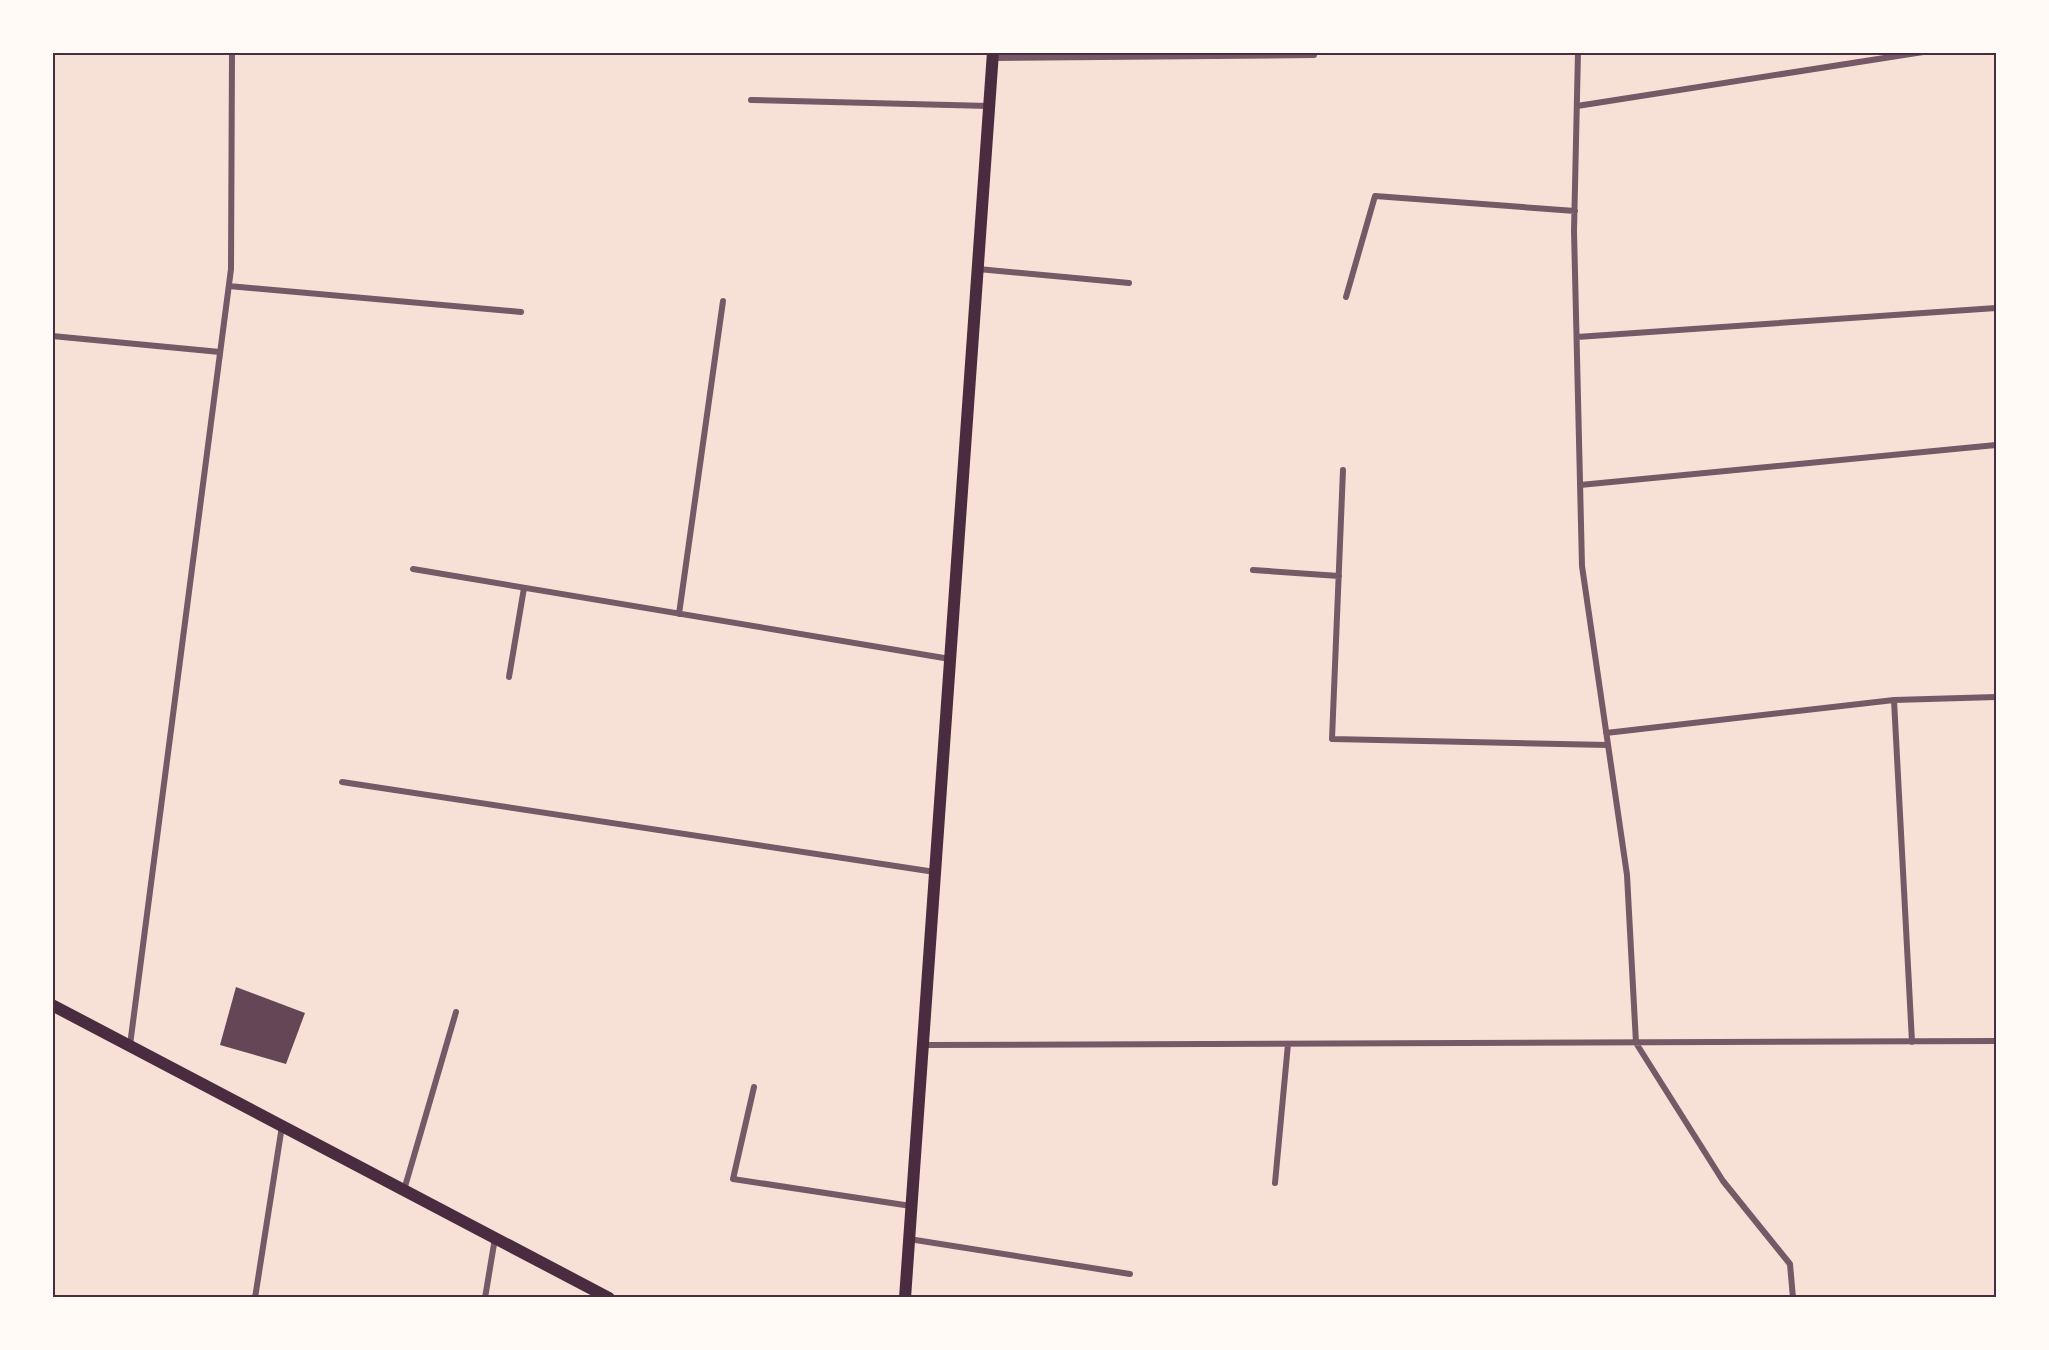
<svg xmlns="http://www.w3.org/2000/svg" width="2049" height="1350" viewBox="0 0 2049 1350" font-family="'Titillium Web',sans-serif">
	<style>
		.building { fill: #644757 }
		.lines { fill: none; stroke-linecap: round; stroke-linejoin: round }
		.minor { stroke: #755966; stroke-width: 6 }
		.secondary { stroke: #4a2c40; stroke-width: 12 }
		.neatline { fill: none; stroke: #4a2c40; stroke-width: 2 }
	</style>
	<rect width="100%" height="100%" fill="#f7e1d7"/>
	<path class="building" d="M 236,987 L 305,1013 L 286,1064 L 220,1045 Z"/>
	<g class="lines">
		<path class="minor" d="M 1578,52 L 1574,231 L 1582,566 L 1627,875 L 1636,1043 L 1723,1181 L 1790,1264 L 1793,1298
			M 993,58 L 1314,55
			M 751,100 L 989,106
			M 1577,106 L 1923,52
			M 978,269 L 1129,283
			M 229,286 L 521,312
			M 1346,297 L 1375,196 L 1575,211
			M 52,336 L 220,352
			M 1577,337 L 1996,308
			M 1343,470 L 1332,739 L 1608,745
			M 1580,485 L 1996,445
			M 413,569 L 950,659
			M 1253,570 L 1339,576
			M 679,614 L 723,301
			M 509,677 L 524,588
			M 1894,700 L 1912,1042
			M 1606,733 L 1894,700 L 1996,697
			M 342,782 L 935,872
			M 130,1045 L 231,269 L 232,52
			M 923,1045 L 1996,1041
			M 754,1087 L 733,1179 L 911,1206
			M 1275,1183 L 1288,1044
			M 404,1190 L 456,1012
			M 909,1239 L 1130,1274
			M 255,1298 L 282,1126
			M 485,1298 L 495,1238"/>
		<path class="secondary" d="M 52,1005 L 609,1298
			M 905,1298 L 993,52"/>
	</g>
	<rect width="2049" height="1350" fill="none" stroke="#fffaf5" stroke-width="108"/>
	<rect x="54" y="54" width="1941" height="1242" class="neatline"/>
</svg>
